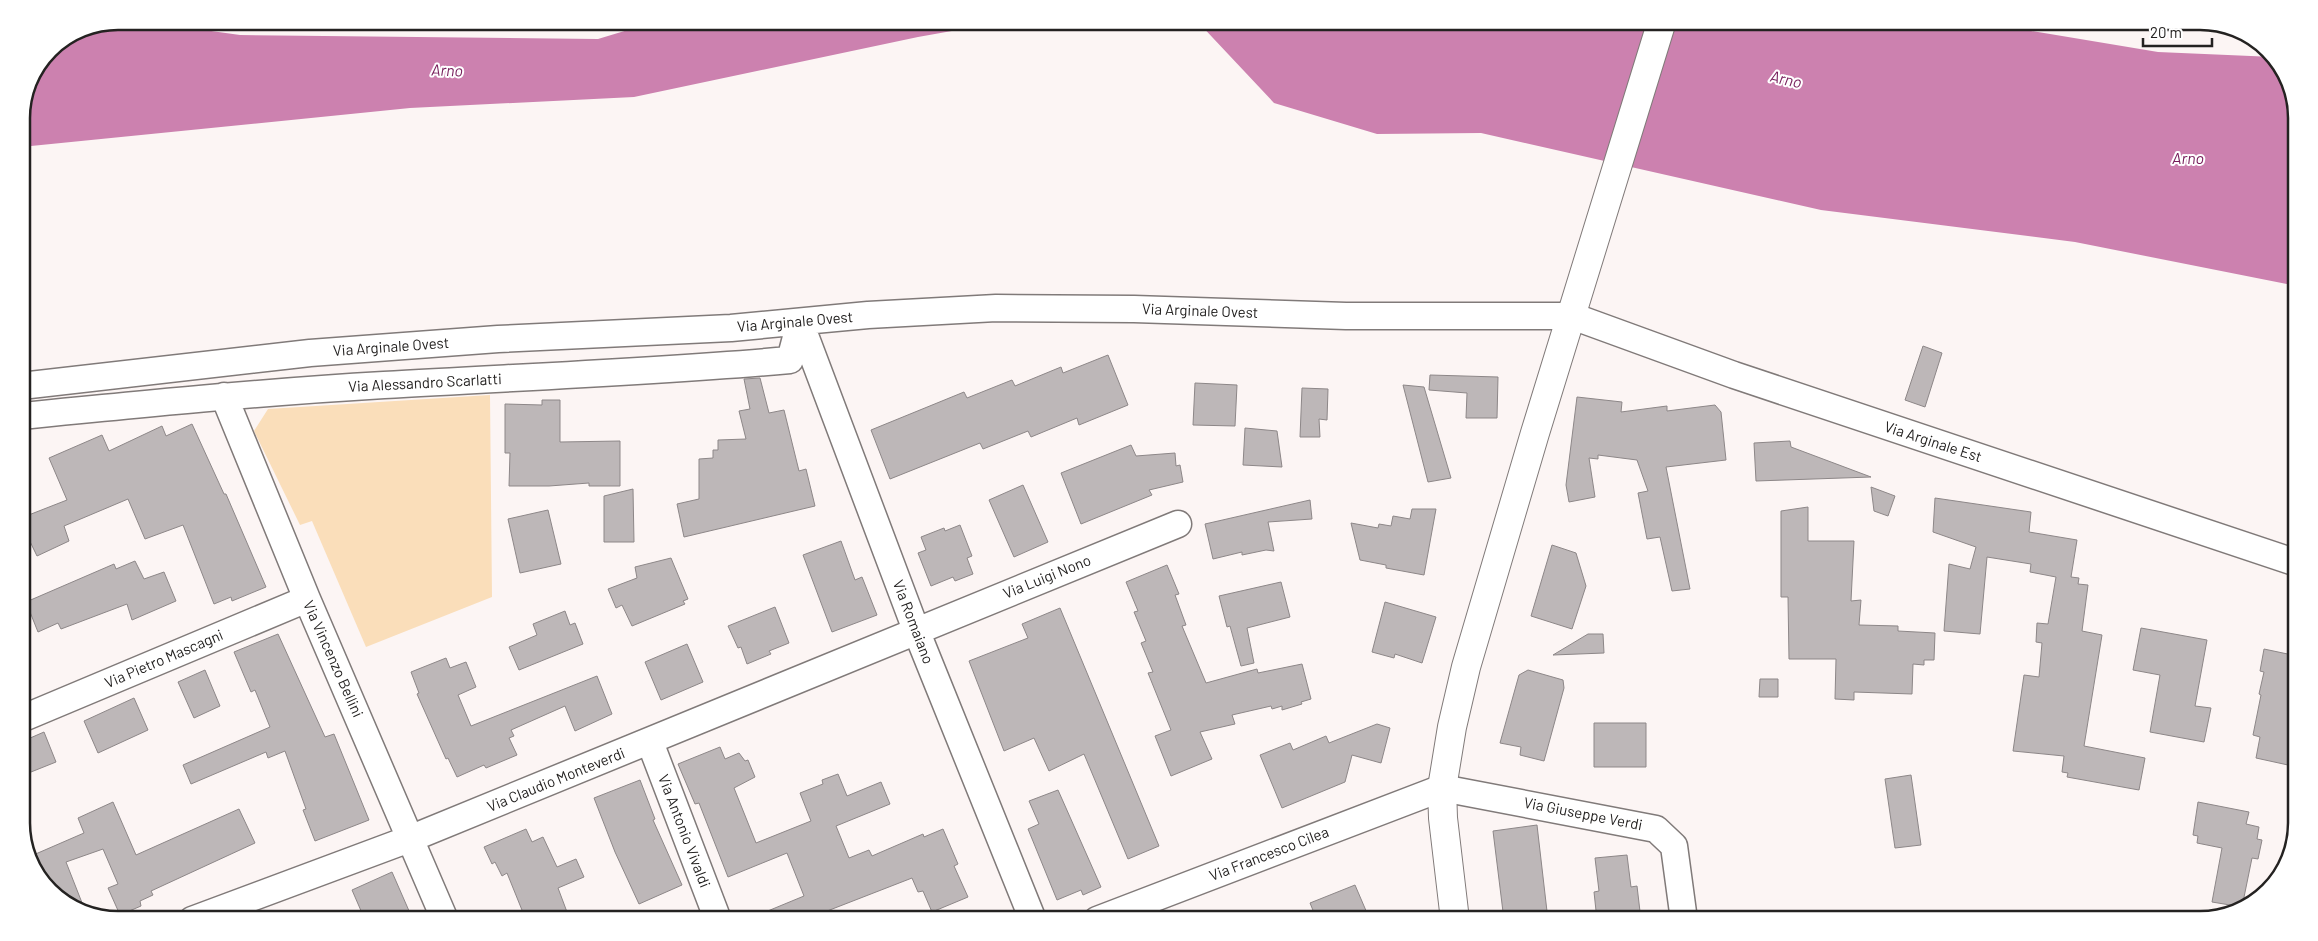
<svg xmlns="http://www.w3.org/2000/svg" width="2318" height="941" viewBox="0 0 2318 941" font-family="Barlow,sans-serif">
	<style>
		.green { fill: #fadeba }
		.water { fill: #cc81af }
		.building { fill: #bdb7b8; stroke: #8d8788 }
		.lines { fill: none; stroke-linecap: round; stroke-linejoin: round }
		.minor-casing { stroke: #807a79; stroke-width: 29 }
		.secondary-casing { stroke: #807a79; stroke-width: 30 }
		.minor { stroke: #fff; stroke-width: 26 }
		.secondary { stroke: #fff; stroke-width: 28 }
		.labels { text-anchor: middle; stroke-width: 4; stroke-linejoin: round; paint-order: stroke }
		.street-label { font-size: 15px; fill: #242221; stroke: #fff }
		.water-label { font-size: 16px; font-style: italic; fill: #761c5a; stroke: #fff }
		.rim { fill: none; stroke: #242221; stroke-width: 2.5 }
	</style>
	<rect width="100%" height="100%" fill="#fcf5f4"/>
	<path class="green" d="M 490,395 L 492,597 L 366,647 L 312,521 L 300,525 L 254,431 L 268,409 Z"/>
	<path class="water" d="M 147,21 L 162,21 L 161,24 L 240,35 L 598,39 L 641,26 L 664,21 L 1008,21 L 918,37 L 634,97 L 410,108 L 21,147 L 21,112 L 29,81 L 50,50 L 111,23 L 141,29 L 147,25 Z
		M 1197,21 L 1971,21 L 2158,52 L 2274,57 L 2277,59 L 2297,112 L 2297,286 L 2075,242 L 1821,210 L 1481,133 L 1377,134 L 1274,103 Z"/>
	<path class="building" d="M 1923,346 L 1942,353 L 1925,407 L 1905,400 Z
		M 1108,355 L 1128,405 L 1079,425 L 1077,418 L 1031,437 L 1028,431 L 983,449 L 980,443 L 890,479 L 871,430 L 964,392 L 967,398 L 1012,380 L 1015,386 L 1061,367 L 1063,373 Z
		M 1430,375 L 1498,377 L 1497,418 L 1466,418 L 1467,393 L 1429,390 Z
		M 760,378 L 769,413 L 784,410 L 799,471 L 806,469 L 815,506 L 684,537 L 677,504 L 699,499 L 699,459 L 713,458 L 713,450 L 718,450 L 718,440 L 746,439 L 739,411 L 750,409 L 744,379 Z
		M 1195,383 L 1237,385 L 1235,426 L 1193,425 Z
		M 1403,385 L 1424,387 L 1451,478 L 1428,482 Z
		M 1302,388 L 1328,389 L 1327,420 L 1319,419 L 1320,437 L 1300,437 Z
		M 1577,397 L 1622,402 L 1621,412 L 1667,406 L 1667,411 L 1715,405 L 1721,412 L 1726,460 L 1666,467 L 1690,589 L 1672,591 L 1660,537 L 1647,539 L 1638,493 L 1648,491 L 1637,460 L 1598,455 L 1598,459 L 1589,458 L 1595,497 L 1569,502 L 1566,485 Z
		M 542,400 L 560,400 L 560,442 L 620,441 L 620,486 L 589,486 L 589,483 L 549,486 L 509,486 L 510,453 L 505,453 L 505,404 L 542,405 Z
		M 192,424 L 224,494 L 226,494 L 266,587 L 232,601 L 231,597 L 214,604 L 183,525 L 145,539 L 128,499 L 64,526 L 69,541 L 37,556 L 21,523 L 21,518 L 67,500 L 49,458 L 102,435 L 109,451 L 162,426 L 166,436 Z
		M 1245,428 L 1277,431 L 1282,467 L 1243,465 Z
		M 1790,441 L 1791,447 L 1871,477 L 1756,481 L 1754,443 Z
		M 1131,445 L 1136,456 L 1175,453 L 1176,466 L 1180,465 L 1183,482 L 1149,490 L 1152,495 L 1081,524 L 1061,473 Z
		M 1023,485 L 1048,542 L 1014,557 L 989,500 Z
		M 1871,487 L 1895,496 L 1888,516 L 1874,511 Z
		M 633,489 L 634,542 L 604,542 L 604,496 Z
		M 1935,498 L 2031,512 L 2029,532 L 2077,540 L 2071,577 L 2079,578 L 2078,584 L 2088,585 L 2082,631 L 2102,635 L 2084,746 L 2145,758 L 2139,790 L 2067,777 L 2068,773 L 2062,772 L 2064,756 L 2013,751 L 2024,675 L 2039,677 L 2042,643 L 2036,642 L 2037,623 L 2048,624 L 2056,577 L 2030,572 L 2031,564 L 1987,557 L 1980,634 L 1944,631 L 1949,564 L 1970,569 L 1976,547 L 1933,532 Z
		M 1310,500 L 1312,519 L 1268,522 L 1274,551 L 1266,550 L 1242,555 L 1242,552 L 1213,559 L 1205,524 Z
		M 1808,507 L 1808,541 L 1854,541 L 1851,601 L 1861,600 L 1859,625 L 1898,626 L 1898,631 L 1935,633 L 1934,660 L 1924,660 L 1924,665 L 1913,664 L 1912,694 L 1854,692 L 1854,700 L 1835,699 L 1836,659 L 1789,659 L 1788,597 L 1781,597 L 1781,511 Z
		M 1412,509 L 1436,509 L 1424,575 L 1386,568 L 1386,565 L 1360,560 L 1351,523 L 1378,528 L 1379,524 L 1391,526 L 1393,516 L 1410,519 Z
		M 548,510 L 561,564 L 520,573 L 508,519 Z
		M 960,525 L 972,556 L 967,558 L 973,574 L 955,581 L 953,577 L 931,586 L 918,553 L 926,550 L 921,537 L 944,528 L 945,531 Z
		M 841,541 L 855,580 L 862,577 L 877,615 L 832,632 L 803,555 Z
		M 1552,545 L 1576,553 L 1586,586 L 1572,629 L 1531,616 Z
		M 671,558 L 688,599 L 683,601 L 685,604 L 632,626 L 622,605 L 616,608 L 608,589 L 637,578 L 635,567 Z
		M 135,561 L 144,579 L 164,572 L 176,601 L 132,620 L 127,604 L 61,629 L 58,623 L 38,632 L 26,602 L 114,564 L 116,569 Z
		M 1167,565 L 1179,594 L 1175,595 L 1186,625 L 1182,626 L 1206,683 L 1257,669 L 1258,673 L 1302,664 L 1311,699 L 1301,702 L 1302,704 L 1282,710 L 1282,706 L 1272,709 L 1271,706 L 1232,715 L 1235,724 L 1200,732 L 1212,759 L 1171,776 L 1155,736 L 1171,730 L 1148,673 L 1153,672 L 1141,643 L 1146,641 L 1134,612 L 1138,611 L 1126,582 Z
		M 1281,582 L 1290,617 L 1247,628 L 1254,663 L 1241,666 L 1230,626 L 1227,627 L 1219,596 Z
		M 1385,602 L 1436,617 L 1422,663 L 1395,654 L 1394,658 L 1372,652 Z
		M 775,607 L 789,643 L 769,651 L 771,654 L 747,664 L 741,647 L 738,648 L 728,626 Z
		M 1060,608 L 1159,846 L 1128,859 L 1084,754 L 1049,771 L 1034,738 L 1004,751 L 969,661 L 1028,638 L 1022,624 Z
		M 565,611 L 570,625 L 575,623 L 583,644 L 519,670 L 509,647 L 537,635 L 533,624 Z
		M 2141,628 L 2207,640 L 2195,706 L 2211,708 L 2204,742 L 2150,732 L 2160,675 L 2133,670 Z
		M 278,634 L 325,737 L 334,734 L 369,820 L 315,841 L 303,810 L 306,809 L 285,751 L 268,758 L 266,752 L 191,784 L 183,765 L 270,727 L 255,690 L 251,692 L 234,652 Z
		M 1588,634 L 1603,634 L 1604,653 L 1553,655 Z
		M 687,644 L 703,682 L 661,700 L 645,662 Z
		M 2264,649 L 2297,656 L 2297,720 L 2288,765 L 2256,758 L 2260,737 L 2253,735 L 2261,695 L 2259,694 L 2264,672 L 2260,671 Z
		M 446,658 L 450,668 L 466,662 L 476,687 L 458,695 L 471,726 L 597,676 L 612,714 L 575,731 L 565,706 L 511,730 L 514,736 L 509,738 L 517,755 L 486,768 L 484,765 L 457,777 L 448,758 L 446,759 L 417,694 L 419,693 L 411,672 Z
		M 205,670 L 220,706 L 194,718 L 178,682 Z
		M 1528,670 L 1563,680 L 1564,688 L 1544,761 L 1520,755 L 1521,747 L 1500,743 L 1519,675 Z
		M 1760,679 L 1778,679 L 1778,697 L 1759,697 Z
		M 134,698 L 148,730 L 98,753 L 84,721 Z
		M 1594,723 L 1646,723 L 1646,767 L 1594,767 Z
		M 1377,724 L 1390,728 L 1381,763 L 1352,755 L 1345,782 L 1282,808 L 1260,755 L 1290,743 L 1293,750 L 1326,736 L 1329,743 Z
		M 44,732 L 56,762 L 21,776 L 21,742 Z
		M 720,747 L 725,759 L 739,753 L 745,761 L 748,760 L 755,777 L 734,788 L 756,843 L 811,821 L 800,793 L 823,784 L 822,780 L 838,774 L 847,796 L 881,782 L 890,804 L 836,826 L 849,858 L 869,850 L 872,856 L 923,834 L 924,837 L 943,829 L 958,864 L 954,866 L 968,897 L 932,912 L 923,891 L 918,892 L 912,878 L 804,920 L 746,920 L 804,896 L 787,853 L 728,877 L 699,803 L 695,804 L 678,764 Z
		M 1911,775 L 1921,845 L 1895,848 L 1885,779 Z
		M 640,780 L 655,819 L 653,820 L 682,885 L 639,904 L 615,852 L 594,798 Z
		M 1058,790 L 1101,887 L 1083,895 L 1081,890 L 1057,900 L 1028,829 L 1039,824 L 1029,801 Z
		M 113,802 L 136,855 L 239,809 L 255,843 L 151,891 L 153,895 L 140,901 L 141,906 L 120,915 L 108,888 L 118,884 L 103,849 L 66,862 L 86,913 L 81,912 L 41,882 L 31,856 L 84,833 L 78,818 Z
		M 2198,802 L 2249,812 L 2246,824 L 2259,827 L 2257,839 L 2262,840 L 2258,859 L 2252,858 L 2242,907 L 2212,902 L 2222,848 L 2197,843 L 2198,836 L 2193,835 Z
		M 1537,825 L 1548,920 L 1504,920 L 1493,831 Z
		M 526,829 L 532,842 L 543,837 L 557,867 L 576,859 L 584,877 L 558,888 L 570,920 L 526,920 L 507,873 L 502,876 L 495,862 L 492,864 L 484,847 Z
		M 1627,855 L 1631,887 L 1637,886 L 1641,920 L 1597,920 L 1594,892 L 1599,891 L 1595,858 Z
		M 392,872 L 413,920 L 365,920 L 352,890 Z
		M 1355,885 L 1370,920 L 1317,920 L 1310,903 Z"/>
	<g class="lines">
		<g class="minor-casing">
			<path id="minor" d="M 800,322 L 916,630 L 1033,920
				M 21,386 L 310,353 L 498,339 L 731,328 L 868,315 L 996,308 L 1134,309 L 1346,316 L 1572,316 L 1734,375 L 2297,563
				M 224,396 L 307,599 L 445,920
				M 21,416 C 142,404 263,392 384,385 C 520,377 655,372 790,360 L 800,322
				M 21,719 L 307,599
				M 650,742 L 718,920
				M 192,920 L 412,838 L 1178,524
				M 1097,920 L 1442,788 L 1656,829 L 1674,846 L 1684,920"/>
		</g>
		<g class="secondary-casing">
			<path id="secondary" d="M 1455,920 L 1443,818 L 1442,788 L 1452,727 L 1466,667 L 1535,433 L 1662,21"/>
		</g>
		<use href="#minor" class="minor"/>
		<use href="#secondary" class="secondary"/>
	</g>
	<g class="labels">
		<g class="street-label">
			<text transform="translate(1200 311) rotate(2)" y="5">Via Arginale Ovest</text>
			<text transform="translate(795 322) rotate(-5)" y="5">Via Arginale Ovest</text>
			<text transform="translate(391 347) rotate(-4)" y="5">Via Arginale Ovest</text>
			<text transform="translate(425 383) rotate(-3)" y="5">Via Alessandro Scarlatti</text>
			<text transform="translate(1933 442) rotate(18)" y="5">Via Arginale Est</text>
			<text transform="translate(1047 577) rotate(-22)" y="5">Via Luigi Nono</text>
			<text transform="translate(913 622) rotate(69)" y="5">Via Romaiano</text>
			<text transform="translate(164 659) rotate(-23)" y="5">Via Pietro Mascagni</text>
			<text transform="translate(333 659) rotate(66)" y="5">Via Vincenzo Bellini</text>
			<text transform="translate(556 780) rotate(-22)" y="5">Via Claudio Monteverdi</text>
			<text transform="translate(1583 814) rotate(11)" y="5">Via Giuseppe Verdi</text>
			<text transform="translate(684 831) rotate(69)" y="5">Via Antonio Vivaldi</text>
			<text transform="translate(1269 854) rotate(-21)" y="5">Via Francesco Cilea</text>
		</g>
		<g class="water-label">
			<text transform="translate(447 70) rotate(2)" y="6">Arno</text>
			<text transform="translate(1786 79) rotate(13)" y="6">Arno</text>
			<text x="2188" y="164">Arno</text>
		</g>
	</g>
	<path d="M0 0H2318V941H0ZM118 30H2200A88 88 0 0 1 2288 118V823A88 88 0 0 1 2200 911H118A88 88 0 0 1 30 823V118A88 88 0 0 1 118 30Z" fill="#fff" fill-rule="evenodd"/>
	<path class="rim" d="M118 30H2200A88 88 0 0 1 2288 118V823A88 88 0 0 1 2200 911H118A88 88 0 0 1 30 823V118A88 88 0 0 1 118 30Z"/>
	<path d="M2143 38v8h69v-8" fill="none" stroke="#242221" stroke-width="2.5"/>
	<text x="2150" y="38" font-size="15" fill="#242221" stroke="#ffffff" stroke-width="4" paint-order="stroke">20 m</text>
</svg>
